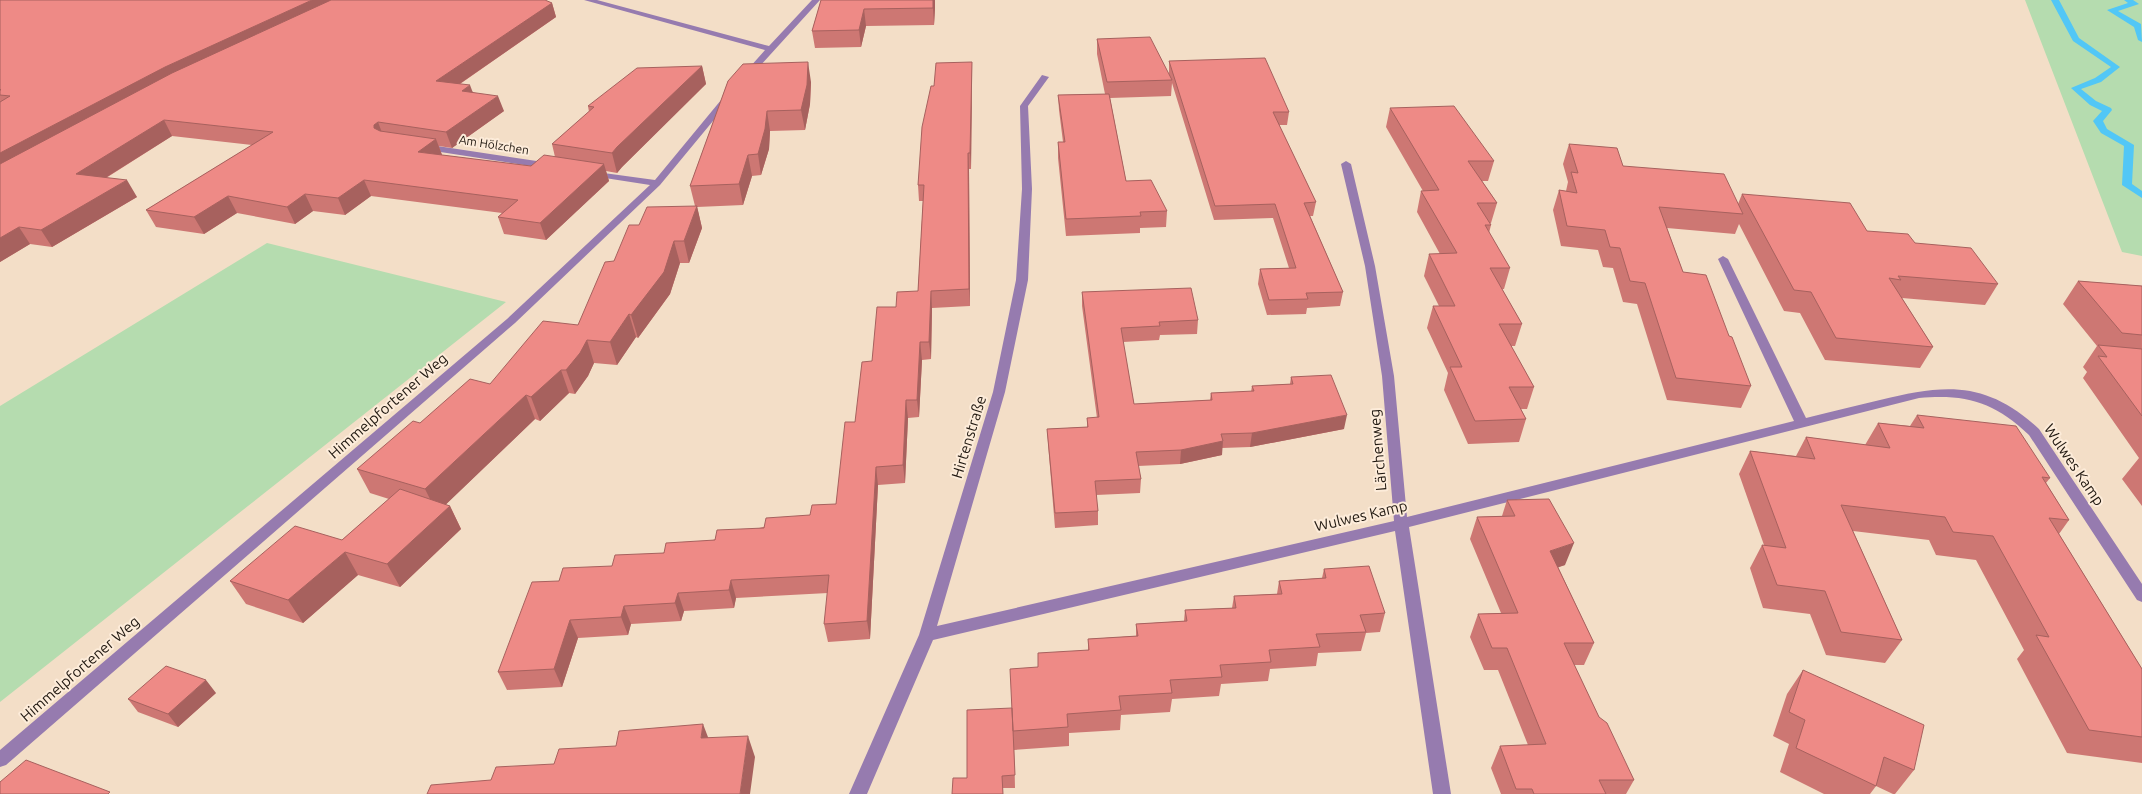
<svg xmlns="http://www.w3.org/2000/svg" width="2142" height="794" viewBox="0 0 2142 794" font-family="Ubuntu,sans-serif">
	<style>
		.green { fill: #b5dcaf }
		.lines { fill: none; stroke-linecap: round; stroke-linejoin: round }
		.stream { fill: #52c7f6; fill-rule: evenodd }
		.minor { fill: #967baf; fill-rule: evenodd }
		.wall { fill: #cd7773 }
		.shaded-wall { fill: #a7615e }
		.building { fill: #ee8a86; stroke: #a7615e }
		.labels { text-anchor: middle; stroke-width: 4; stroke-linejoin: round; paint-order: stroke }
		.far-street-label { font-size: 12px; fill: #201810; stroke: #fdecda }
		.street-label { font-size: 15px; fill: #201810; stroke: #fdecda }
	</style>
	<rect width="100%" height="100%" fill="#f3dec7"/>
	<path class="green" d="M 2025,0 L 2142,0 L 2142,256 L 2122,252 Z
		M 267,243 L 506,302 L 0,702 L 0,406 Z"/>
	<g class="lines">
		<path class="stream" d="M 2051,0 L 2059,0 L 2079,38 L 2120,67 L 2101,82 L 2081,89 L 2096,101 L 2111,108 L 2112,110 L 2103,121 L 2107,129 L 2134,145 L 2132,184 L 2142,191 L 2142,198 L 2122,185 L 2124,146 L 2101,133 L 2093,121 L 2102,111 L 2090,105 L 2071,88 L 2095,78 L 2111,67 L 2073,41 Z
			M 2124,0 L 2133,0 L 2139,4 L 2118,11 L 2141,24 L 2142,42 L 2138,40 L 2134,27 L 2107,10 L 2128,3 Z"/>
		<path class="minor" d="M 584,0 L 597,0 L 769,46 L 812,0 L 820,0 L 748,79 L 745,80 L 741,77 L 765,50 Z
			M 1042,75 L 1049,77 L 1028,106 L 1032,189 L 1028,280 L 1005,392 L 937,626 L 1394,521 L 1382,376 L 1365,266 L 1341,164 L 1346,161 L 1351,164 L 1375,266 L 1394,376 L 1407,517 L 1794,421 L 1718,259 L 1723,256 L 1728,259 L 1806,418 C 1830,412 1855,406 1880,400 C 1945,384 1986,380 2039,429 L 2142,584 L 2142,602 L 2137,600 L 2029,435 C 1994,402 1967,394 1919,398 L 1409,527 L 1451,794 L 1433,794 L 1395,531 L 933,640 L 867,794 L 849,794 L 919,635 L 993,392 L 1016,280 L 1022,189 L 1020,106 Z
			M 729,93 L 732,94 L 732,98 L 660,185 L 515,323 L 6,765 L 0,767 L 0,750 L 507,319 L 650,185 L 592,176 L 589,175 L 589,171 L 655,180 L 726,94 Z
			M 424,144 L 550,163 L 555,166 L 550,169 L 421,149 L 421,145 Z"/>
	</g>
	<path class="wall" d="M 0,0 L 552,3 L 556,17 L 460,84 L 504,111 L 452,148 L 439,146 L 442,155 L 531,166 L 555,157 L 552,144 L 589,112 L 588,106 L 702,66 L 706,84 L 622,167 L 617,173 L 606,171 L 609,181 L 546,240 L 504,234 L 498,217 L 502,213 L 371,196 L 345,215 L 313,211 L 295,224 L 237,213 L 204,234 L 156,227 L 146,210 L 252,145 L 172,136 L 106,178 L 137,197 L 52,247 L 30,244 L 0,262 Z
		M 821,0 L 935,0 L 935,8 L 934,25 L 866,26 L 861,47 L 815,48 L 812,31 Z
		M 1097,39 L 1169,74 L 1169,61 L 1289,112 L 1287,125 L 1279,125 L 1316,202 L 1313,216 L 1310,216 L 1343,292 L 1340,306 L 1307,308 L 1306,314 L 1267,315 L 1258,284 L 1260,269 L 1289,268 L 1273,218 L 1214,220 L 1172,83 L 1171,96 L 1110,98 L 1126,181 L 1167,211 L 1166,227 L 1140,228 L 1140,233 L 1066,236 L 1058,158 L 1058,142 L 1063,142 L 1059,110 L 1058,95 L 1105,94 L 1097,54 Z
		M 972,62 L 972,77 L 971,169 L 969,169 L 970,306 L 932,308 L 931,359 L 922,360 L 919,417 L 908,418 L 905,483 L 878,485 L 870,639 L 828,642 L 824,624 L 828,593 L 736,598 L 734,608 L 684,611 L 681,621 L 631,624 L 628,635 L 578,638 L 562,687 L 507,690 L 498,672 L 559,581 L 612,566 L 810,515 L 836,504 L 855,422 L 872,361 L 896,307 L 918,291 L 923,201 L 919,201 L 918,185 L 934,86 Z
		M 728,81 L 811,82 L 810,104 L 805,130 L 770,131 L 769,149 L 761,175 L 752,176 L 743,205 L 697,207 L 702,228 L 689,263 L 680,263 L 670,294 L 638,338 L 636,337 L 617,365 L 594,363 L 588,376 L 575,394 L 569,393 L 540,421 L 535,419 L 445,505 L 450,506 L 461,529 L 400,587 L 358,575 L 303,623 L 246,604 L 230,581 L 342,540 L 389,499 L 370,493 L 357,469 L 420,423 L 490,384 L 578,325 L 614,261 L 639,225 L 695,206 L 690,186 Z
		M 1390,108 L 1494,161 L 1488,181 L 1482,181 L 1497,203 L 1491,223 L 1490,223 L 1491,225 L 1489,233 L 1510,268 L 1504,289 L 1502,289 L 1522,324 L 1515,346 L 1511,346 L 1534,387 L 1527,409 L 1521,409 L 1526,419 L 1519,442 L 1468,444 L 1444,390 L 1448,373 L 1427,328 L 1433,306 L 1439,306 L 1424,276 L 1429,254 L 1440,254 L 1417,212 L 1421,191 L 1423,191 L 1386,127 Z
		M 1569,144 L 1623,166 L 1738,204 L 1742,194 L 1867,231 L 1915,243 L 1998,284 L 1985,305 L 1902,298 L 1933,347 L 1920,368 L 1825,360 L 1800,313 L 1784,311 L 1739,224 L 1735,234 L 1667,228 L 1683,272 L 1729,336 L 1751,386 L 1741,408 L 1667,400 L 1637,304 L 1623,302 L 1613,268 L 1603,267 L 1598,250 L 1561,246 L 1553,210 L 1559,190 L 1566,191 L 1568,182 L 1563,164 Z
		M 2078,281 L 2142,286 L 2142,506 L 2122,479 L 2139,458 L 2083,378 L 2087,372 L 2083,367 L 2097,346 L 2063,304 Z
		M 1082,292 L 1198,320 L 1197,334 L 1160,335 L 1159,340 L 1123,342 L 1134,404 L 1210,400 L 1211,393 L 1251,392 L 1252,386 L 1290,384 L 1291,377 L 1344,429 L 1250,447 L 1222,448 L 1222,455 L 1180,464 L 1138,466 L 1141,479 L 1140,493 L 1096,495 L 1098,511 L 1098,525 L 1055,528 L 1048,443 L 1047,429 L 1087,427 L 1087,418 L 1097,418 L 1082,306 Z
		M 1917,415 L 2050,478 L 2046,483 L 2069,520 L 2059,534 L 2142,669 L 2142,763 L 2067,753 L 2017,659 L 2024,650 L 1976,560 L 1936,555 L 1929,540 L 1853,531 L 1902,640 L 1885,663 L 1826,655 L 1810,614 L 1763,608 L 1750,568 L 1762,545 L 1764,545 L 1739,474 L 1750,451 L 1796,456 L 1806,437 L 1865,445 L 1878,423 L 1910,426 Z
		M 1507,500 L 1565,565 L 1558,567 L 1594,643 L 1584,665 L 1574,665 L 1599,717 L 1634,780 L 1626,794 L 1501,794 L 1491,768 L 1500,746 L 1528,745 L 1498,670 L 1484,670 L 1470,637 L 1478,614 L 1501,613 L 1470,539 L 1477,517 L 1502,516 Z
		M 1324,569 L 1385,613 L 1380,632 L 1366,633 L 1361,651 L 1318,653 L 1316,666 L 1270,669 L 1268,681 L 1221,684 L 1219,696 L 1172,699 L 1170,712 L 1121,715 L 1120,730 L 1069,733 L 1069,746 L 1014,750 L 1014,742 L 1015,788 L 1003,788 L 1003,794 L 952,794 L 967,778 L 1038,667 L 1088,650 L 1088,639 L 1136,636 L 1136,624 L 1184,621 L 1185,610 L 1232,608 L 1234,596 L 1277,594 L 1279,581 L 1322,578 Z
		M 1803,670 L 1914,770 L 1895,794 L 1893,794 L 1876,786 L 1870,794 L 1824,794 L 1780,772 L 1789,744 L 1773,736 L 1787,694 Z
		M 216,693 L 178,727 L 138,712 L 128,699 Z"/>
	<path class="shaded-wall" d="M 312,0 L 348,0 L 0,175 L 0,153 L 165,67 Z
		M 933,0 L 935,0 L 935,8 L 934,25 L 933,8 Z
		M 552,3 L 556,17 L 442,96 L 436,81 Z
		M 864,9 L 866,26 L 861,47 L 859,30 Z
		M 808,62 L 811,82 L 810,104 L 805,130 L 801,110 Z
		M 972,62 L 972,77 L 971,169 L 970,153 Z
		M 702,66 L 706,84 L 622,167 L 617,173 L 612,153 L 617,147 Z
		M 470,85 L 476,101 L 462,91 Z
		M 498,96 L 504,111 L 452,148 L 446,132 Z
		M 767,111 L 770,131 L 769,149 L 761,175 L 758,154 Z
		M 164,120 L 172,136 L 86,190 L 76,174 Z
		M 378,122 L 384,138 L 374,128 L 374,125 Z
		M 436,139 L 442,155 L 418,152 Z
		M 968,153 L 969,169 L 970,306 L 969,289 Z
		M 748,155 L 752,176 L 743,205 L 739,184 Z
		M 604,164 L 609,181 L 546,240 L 540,223 Z
		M 127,180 L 137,197 L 52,247 L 41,230 Z
		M 364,180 L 371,196 L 345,215 L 338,198 Z
		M 305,194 L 313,211 L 295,224 L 287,207 Z
		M 228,196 L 237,213 L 204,234 L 194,217 Z
		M 697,206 L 702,228 L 689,263 L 684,241 Z
		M 19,227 L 30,244 L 0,262 L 0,238 Z
		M 674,241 L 680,263 L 670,294 L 638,338 L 631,315 Z
		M 931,291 L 932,308 L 931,359 L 929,342 Z
		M 629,314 L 636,337 L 617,365 L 610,342 Z
		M 587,340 L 594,363 L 588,376 L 575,394 L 566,370 Z
		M 920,342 L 922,360 L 919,417 L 917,400 Z
		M 561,370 L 569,393 L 540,421 L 531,397 Z
		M 526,395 L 535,419 L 437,513 L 425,489 Z
		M 906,400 L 908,418 L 905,483 L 903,465 Z
		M 1347,415 L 1344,429 L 1250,447 L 1252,433 Z
		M 1223,441 L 1222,455 L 1180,464 L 1181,450 Z
		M 876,467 L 878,485 L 870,639 L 867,621 Z
		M 450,506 L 461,529 L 400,587 L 387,564 Z
		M 1574,543 L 1565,565 L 1542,573 L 1550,551 Z
		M 345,552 L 358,575 L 303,623 L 288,600 Z
		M 731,580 L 736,598 L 734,608 L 729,590 Z
		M 678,593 L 684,611 L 681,621 L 675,603 Z
		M 624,606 L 631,624 L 628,635 L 621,617 Z
		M 570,620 L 578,638 L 562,687 L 554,669 Z
		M 206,680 L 216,693 L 178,727 L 168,714 Z
		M 703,724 L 711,745 L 701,738 Z
		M 748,736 L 755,757 L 750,794 L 740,794 Z"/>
	<path class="building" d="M 0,0 L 312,0 L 165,67 L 0,153 L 0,102 L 10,96 L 0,95 L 0,90 L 1,90 L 0,89 Z
		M 331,0 L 545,0 L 552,3 L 436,81 L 470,85 L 462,91 L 498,96 L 446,132 L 378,122 L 374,125 L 374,128 L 380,131 L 436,139 L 418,152 L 531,166 L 544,155 L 604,164 L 540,223 L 498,217 L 518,200 L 364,180 L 338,198 L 305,194 L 287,207 L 228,196 L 194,217 L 146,210 L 273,132 L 164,120 L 76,174 L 127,180 L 41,230 L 19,227 L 0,238 L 0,164 L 172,73 Z
		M 821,0 L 933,0 L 933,8 L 864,9 L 859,30 L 812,31 Z
		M 1150,37 L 1172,80 L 1107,82 L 1097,39 Z
		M 1265,58 L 1289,112 L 1273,112 L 1316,202 L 1304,203 L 1343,292 L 1306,293 L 1308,299 L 1269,300 L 1260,269 L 1296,268 L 1275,204 L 1215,206 L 1169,61 Z
		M 808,62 L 807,85 L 801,110 L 767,111 L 765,129 L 758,154 L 748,155 L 739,184 L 690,186 L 728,81 L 743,64 Z
		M 972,62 L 970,153 L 968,153 L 969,289 L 931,291 L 929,342 L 920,342 L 917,400 L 906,400 L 903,465 L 876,467 L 867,621 L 824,624 L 829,575 L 731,580 L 729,590 L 678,593 L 675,603 L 624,606 L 621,617 L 570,620 L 554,669 L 498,672 L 532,582 L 559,581 L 563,568 L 612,566 L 615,555 L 664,553 L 666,543 L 715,540 L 717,530 L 764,528 L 766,518 L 810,515 L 812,505 L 836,504 L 845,422 L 855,422 L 862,362 L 872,361 L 877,307 L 896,307 L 897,292 L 918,291 L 924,185 L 918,185 L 922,127 L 931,86 L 934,86 L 936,63 Z
		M 702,66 L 617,147 L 612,153 L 552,144 L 594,107 L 588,106 L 637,68 Z
		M 1109,94 L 1126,181 L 1151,180 L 1167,211 L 1140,212 L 1141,216 L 1066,219 L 1058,142 L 1065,142 L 1058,95 Z
		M 1454,106 L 1494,161 L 1468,161 L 1497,203 L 1477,203 L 1491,225 L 1485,225 L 1510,268 L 1490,268 L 1522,324 L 1499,324 L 1534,387 L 1509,387 L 1526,419 L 1475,421 L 1450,367 L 1462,367 L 1433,306 L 1455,306 L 1429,254 L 1457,253 L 1421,191 L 1439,190 L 1390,108 Z
		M 1569,144 L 1617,148 L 1623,166 L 1724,174 L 1743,214 L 1659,207 L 1683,272 L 1706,275 L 1729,336 L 1732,337 L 1751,386 L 1676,378 L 1645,283 L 1630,281 L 1620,248 L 1610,247 L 1605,230 L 1567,226 L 1559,190 L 1577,193 L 1571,172 L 1578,173 Z
		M 1742,194 L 1850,203 L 1867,231 L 1908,234 L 1915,243 L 1971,248 L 1998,284 L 1898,276 L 1901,280 L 1889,278 L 1933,347 L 1836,338 L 1811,292 L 1794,290 Z
		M 697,206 L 684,241 L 674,241 L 664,272 L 631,315 L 629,314 L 610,342 L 587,340 L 580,353 L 566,370 L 561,370 L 531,397 L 526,395 L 425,489 L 357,469 L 413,421 L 420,423 L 470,379 L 490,384 L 543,321 L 578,325 L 605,262 L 614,261 L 629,225 L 639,225 L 647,207 Z
		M 2078,281 L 2142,286 L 2142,335 L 2122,333 Z
		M 1191,288 L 1198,320 L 1159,322 L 1160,326 L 1121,328 L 1134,404 L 1212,400 L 1211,393 L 1254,391 L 1252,386 L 1293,384 L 1291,377 L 1331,375 L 1347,415 L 1252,433 L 1221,434 L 1223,441 L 1181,450 L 1136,452 L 1141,479 L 1095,481 L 1098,511 L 1055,513 L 1047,429 L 1088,427 L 1087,418 L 1099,417 L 1082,292 Z
		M 2098,345 L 2142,349 L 2142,416 L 2098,356 L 2107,357 Z
		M 1917,415 L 2016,426 L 2050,478 L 2042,477 L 2069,520 L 2049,518 L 2142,669 L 2142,737 L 2089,730 L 2036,635 L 2049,637 L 1993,536 L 1953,532 L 1945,517 L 1841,505 L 1902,640 L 1841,632 L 1825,591 L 1777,585 L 1762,545 L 1786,548 L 1750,451 L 1815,459 L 1806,437 L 1890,448 L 1878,423 L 1924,428 Z
		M 400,489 L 450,506 L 387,564 L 345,552 L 288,600 L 230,581 L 295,526 L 342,540 Z
		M 1549,499 L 1574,543 L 1550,551 L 1594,643 L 1564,643 L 1599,717 L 1607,723 L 1634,780 L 1599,780 L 1606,794 L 1534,794 L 1532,789 L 1516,789 L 1500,746 L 1546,744 L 1507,648 L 1492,648 L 1478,614 L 1518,613 L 1477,517 L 1515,516 L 1507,500 Z
		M 1369,566 L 1385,613 L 1360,615 L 1366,632 L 1316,634 L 1320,647 L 1269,650 L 1271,662 L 1220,665 L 1222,677 L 1170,680 L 1172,693 L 1119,696 L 1121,710 L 1067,714 L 1068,727 L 1013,731 L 1010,669 L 1038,667 L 1038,653 L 1089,650 L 1088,639 L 1138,636 L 1136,624 L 1187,621 L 1185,610 L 1236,608 L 1234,596 L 1282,594 L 1279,581 L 1326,578 L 1324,569 Z
		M 166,666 L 206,680 L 168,714 L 128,699 Z
		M 1803,670 L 1924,725 L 1914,770 L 1884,757 L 1876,786 L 1796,748 L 1805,720 L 1789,712 Z
		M 1012,708 L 1015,775 L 1002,776 L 1003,794 L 952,794 L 953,778 L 967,778 L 967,710 Z
		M 703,724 L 701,738 L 748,736 L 740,794 L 427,794 L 431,785 L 491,780 L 496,767 L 554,764 L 559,749 L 616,746 L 619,731 Z
		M 26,760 L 110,792 L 108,794 L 0,794 L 0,782 Z"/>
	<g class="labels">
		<g class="far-street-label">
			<text transform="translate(494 145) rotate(9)" y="4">Am Hölzchen</text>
		</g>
		<g class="street-label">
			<text transform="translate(388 406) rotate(-41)" y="5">Himmelpfortener Weg</text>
			<text transform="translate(969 437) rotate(-73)" y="5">Hirtenstraße</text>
			<text transform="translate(1378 450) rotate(-95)" y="5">Lärchenweg</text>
			<text transform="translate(2074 465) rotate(56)" y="5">Wulwes Kamp</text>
			<text transform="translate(1361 516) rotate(-13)" y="5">Wulwes Kamp</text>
			<text transform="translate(80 669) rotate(-41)" y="5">Himmelpfortener Weg</text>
		</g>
	</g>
</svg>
